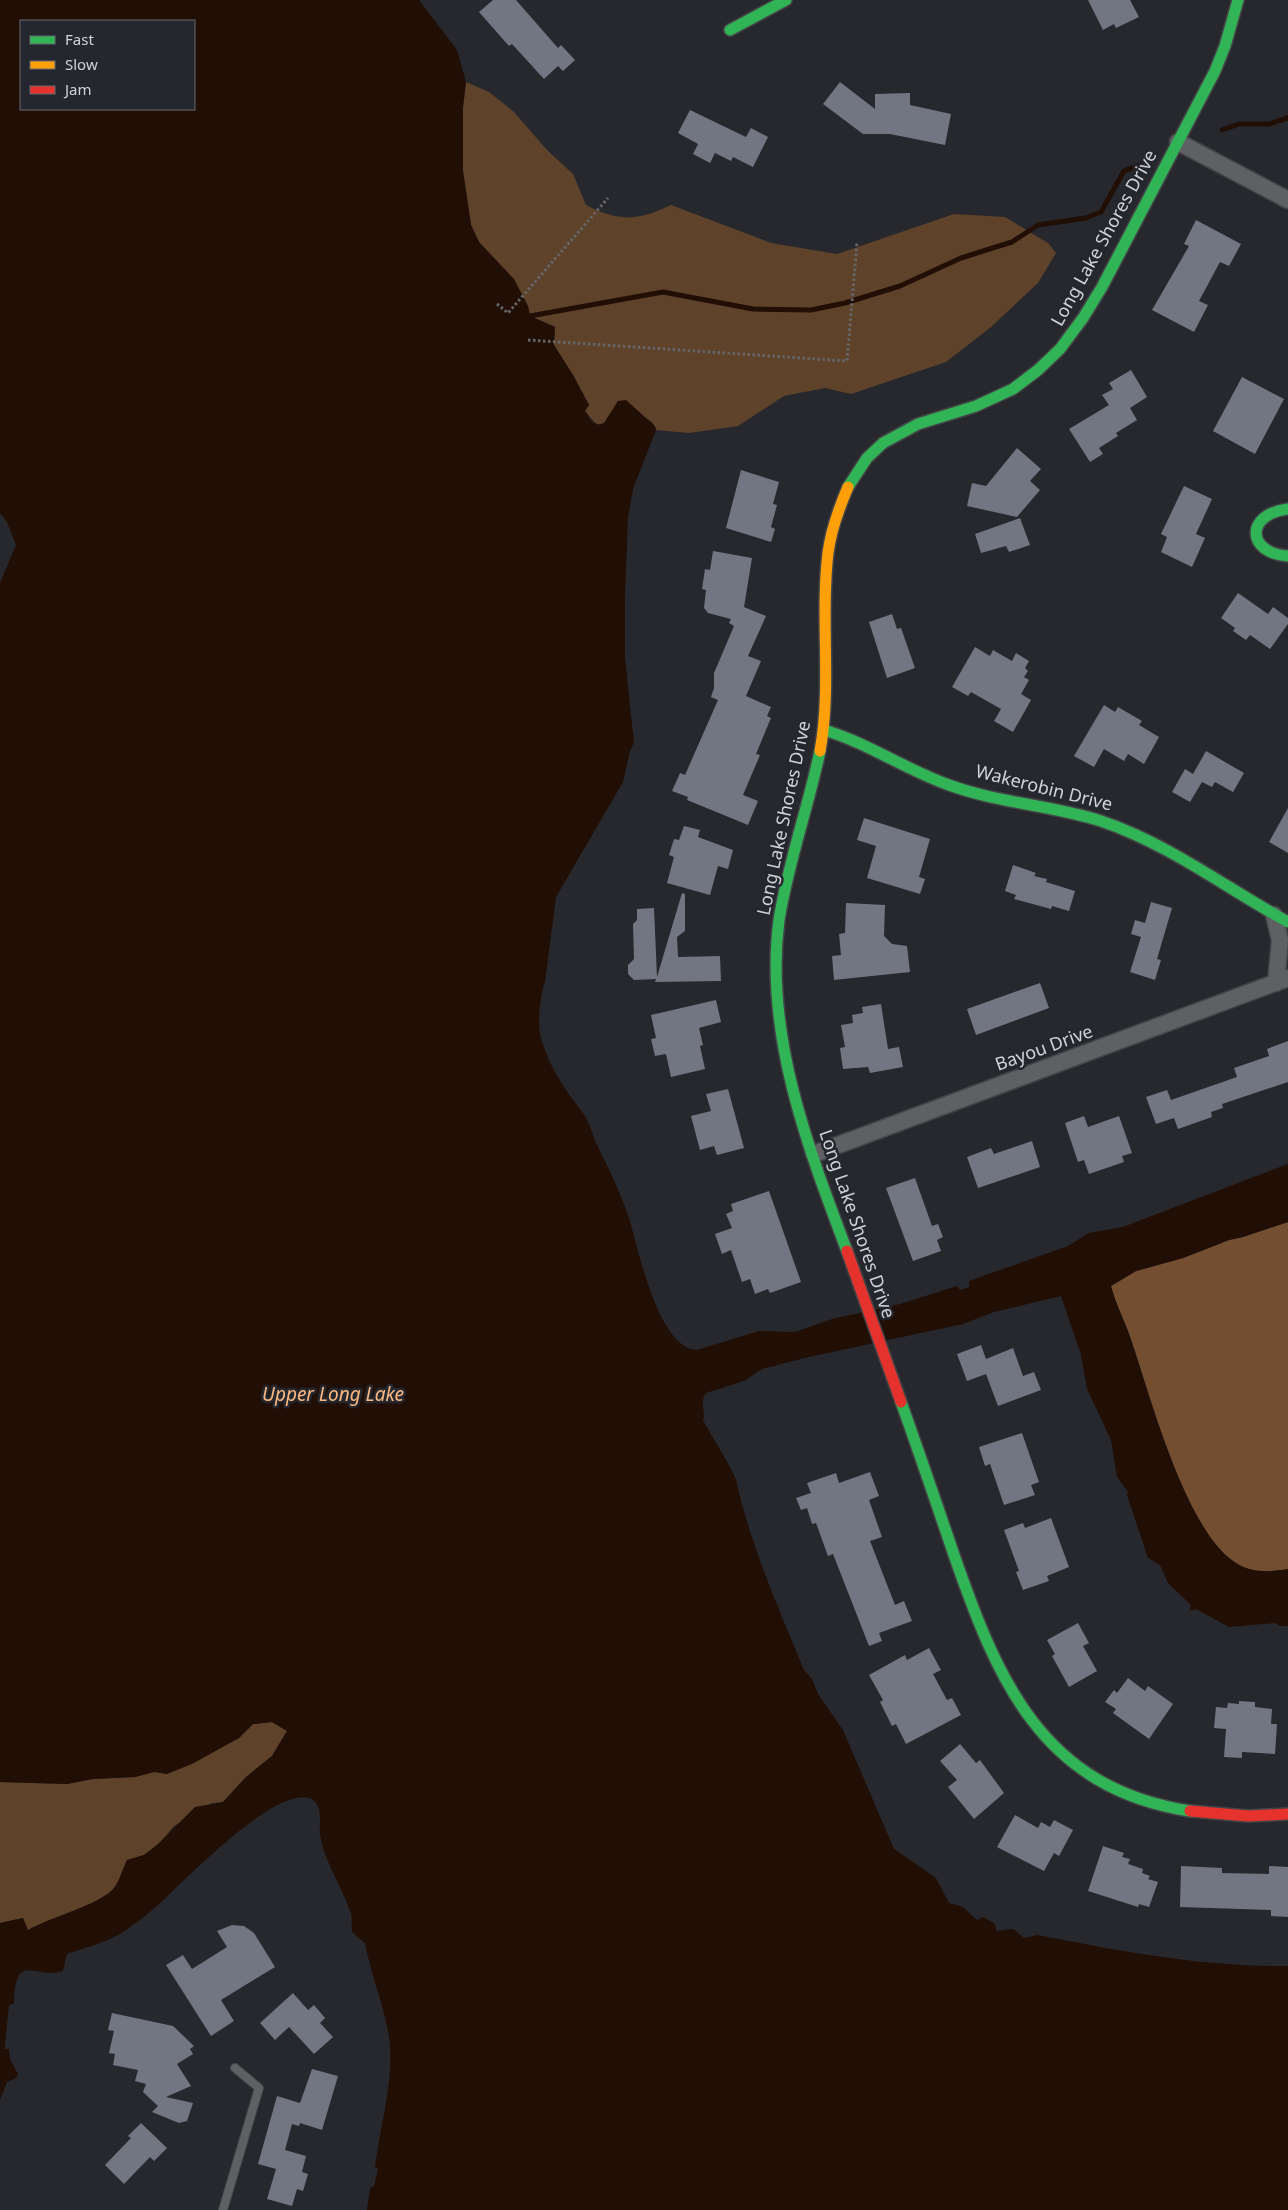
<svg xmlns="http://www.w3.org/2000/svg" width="1288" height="2210" viewBox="0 0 1288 2210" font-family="'Noto Sans',sans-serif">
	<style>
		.green { fill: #5f422a }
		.forest { fill: #734e30 }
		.water { fill: #210e04; fill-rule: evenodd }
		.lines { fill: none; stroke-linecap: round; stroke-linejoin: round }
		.stream { stroke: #210e04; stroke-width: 5 }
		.building { fill: #727682 }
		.lane-casing { stroke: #434447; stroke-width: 10 }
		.street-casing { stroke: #434447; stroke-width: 19 }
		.fast-casing { stroke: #434447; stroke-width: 14 }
		.slow-casing { stroke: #434447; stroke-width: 14 }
		.jam-casing { stroke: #434447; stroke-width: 14 }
		.path { stroke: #666669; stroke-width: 3; stroke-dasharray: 2.5 2.5; stroke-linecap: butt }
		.lane { stroke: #5f6063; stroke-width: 8 }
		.street { stroke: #5f6063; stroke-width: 16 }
		.fast { stroke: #30b455; stroke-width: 11 }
		.slow { stroke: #ff9f0a; stroke-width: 11 }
		.jam { stroke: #e5322d; stroke-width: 11 }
		.labels { text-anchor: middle; stroke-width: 5; stroke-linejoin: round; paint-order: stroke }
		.street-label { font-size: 18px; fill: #d0d2d7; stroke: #25272f }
		.water-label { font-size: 19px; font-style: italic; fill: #fcb880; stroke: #25272f }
	</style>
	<rect width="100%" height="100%" fill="#27282d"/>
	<path class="green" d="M 466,82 L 489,92 L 514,112 L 547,150 L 573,174 L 586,205 C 619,222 638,221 671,205 L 771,243 L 837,254 L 954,214 L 1005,217 L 1048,243 L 1056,253 L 1038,283 L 991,327 L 946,362 L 851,394 L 825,388 L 784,396 L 738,426 L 689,433 L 656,430 L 652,422 L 618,401 C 613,410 609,426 596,424 L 585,411 L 589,405 L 573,375 L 554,345 L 555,327 L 530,316 L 528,306 L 479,242 L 471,225 L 463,171 L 463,107 Z
		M 272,1722 L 287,1731 L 272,1756 L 246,1777 L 223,1802 L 212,1803 L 174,1826 L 159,1844 L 144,1855 L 127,1860 C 123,1868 120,1881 114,1888 C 100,1905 50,1917 27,1931 L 23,1918 L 0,1923 L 0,1782 L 67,1784 L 93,1779 L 135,1777 L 154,1772 L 167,1774 L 239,1738 L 253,1724 Z"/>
	<path class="forest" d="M 1288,1222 L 1288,1569 C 1268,1572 1251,1574 1233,1561 C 1185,1527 1151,1399 1132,1342 C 1126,1323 1116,1306 1111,1286 L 1136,1271 L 1183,1258 L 1229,1240 L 1243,1237 Z"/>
	<path class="water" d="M 0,0 L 419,0 L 457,50 L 466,82 L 463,107 L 463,171 L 471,225 L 479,242 L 514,279 L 528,306 L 530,316 L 555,327 L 554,345 L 573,375 L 589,405 L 585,411 L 592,422 L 600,425 L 604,423 L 618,401 L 626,400 L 655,426 L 656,430 L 633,489 L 628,518 L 625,595 L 625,658 L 634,743 L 630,751 L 623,782 L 556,897 L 545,982 C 540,995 537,1025 541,1038 C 549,1067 565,1090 583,1113 C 590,1122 592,1135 597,1145 C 609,1169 620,1192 629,1218 C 638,1247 658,1349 697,1350 L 759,1331 L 795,1332 L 832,1319 L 900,1304 L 957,1286 L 960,1290 L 969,1287 L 969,1281 L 1068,1246 L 1089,1233 L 1123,1227 L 1288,1164 L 1288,1222 L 1243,1237 L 1229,1240 L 1183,1258 L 1136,1271 L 1111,1286 C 1116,1306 1126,1323 1132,1343 C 1151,1399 1185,1527 1233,1561 C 1251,1574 1268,1572 1288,1569 L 1288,1626 L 1279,1626 L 1276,1623 L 1229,1627 L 1196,1609 L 1190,1611 L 1191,1605 L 1168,1583 L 1160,1565 L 1148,1558 L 1127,1495 L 1128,1492 L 1117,1477 L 1111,1440 L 1087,1389 L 1081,1355 L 1061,1296 L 994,1312 L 963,1324 L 809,1357 L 762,1369 L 744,1381 L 706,1393 C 699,1402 706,1411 703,1420 C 710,1434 733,1469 736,1480 C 751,1546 778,1608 804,1670 L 812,1679 L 818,1694 L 843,1730 L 894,1849 L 936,1878 L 949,1903 L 963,1907 L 977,1920 L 983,1917 L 995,1924 L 996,1931 L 1013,1929 L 1024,1938 L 1037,1935 C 1120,1951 1202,1967 1288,1966 L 1288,2210 L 367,2210 L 370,2188 L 374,2186 L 378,2169 L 375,2167 C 380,2125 395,2079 389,2037 C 384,2005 371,1975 365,1943 L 353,1933 C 350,1927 353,1920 351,1914 C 343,1887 323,1861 320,1833 C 319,1822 323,1809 314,1801 C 284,1776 181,1884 159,1904 C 149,1913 138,1922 126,1930 C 109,1942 87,1947 67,1954 L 63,1971 C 34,1980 15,1949 14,2004 L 9,2005 L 5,2045 L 5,2049 L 9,2049 L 10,2059 L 18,2074 L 16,2078 L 7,2082 L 0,2100 L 0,1923 L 23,1918 L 28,1930 C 50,1917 100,1905 114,1888 C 120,1880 123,1868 127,1860 L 144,1855 L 158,1844 L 195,1807 L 223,1802 L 246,1777 L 272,1756 L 287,1731 L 272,1722 L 253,1724 L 239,1738 L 192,1764 L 167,1774 L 154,1772 L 135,1777 L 93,1779 L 67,1784 L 0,1782 L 0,583 L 16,545 L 7,522 L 0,513 ZM 21,21 L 194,21 L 194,109 L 21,109 Z"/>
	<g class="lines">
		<path class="stream" d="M 1222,130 L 1239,124 L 1269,124 L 1288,118
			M 530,316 L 663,292 L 753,309 L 811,310 L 845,303 L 900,286 L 961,258 L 1012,242 L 1038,225 L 1086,218 L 1101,212 L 1124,171 L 1147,162"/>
	</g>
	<path class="building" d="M 493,0 L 516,0 L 558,48 L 561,45 L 575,60 L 563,71 L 558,66 L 544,79 L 512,44 L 509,46 L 479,12 Z
		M 1088,0 L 1130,0 L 1139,17 L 1116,28 L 1114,24 L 1103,30 Z
		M 840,82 L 875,109 L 875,94 L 910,93 L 910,105 L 951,114 L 945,145 L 890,134 L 863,134 L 823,104 Z
		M 690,110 L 746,137 L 751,128 L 768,137 L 753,167 L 733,157 L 731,161 L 715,153 L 710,163 L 693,154 L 698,144 L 678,133 Z
		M 1196,220 L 1241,244 L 1229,266 L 1220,262 L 1199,301 L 1208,305 L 1194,332 L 1152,310 L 1189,246 L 1184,244 Z
		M 1131,370 L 1147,397 L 1130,408 L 1137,420 L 1116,433 L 1118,436 L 1099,448 L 1103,454 L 1090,462 L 1069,429 L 1109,405 L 1102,395 L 1113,389 L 1109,383 Z
		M 1242,377 L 1284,399 L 1255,454 L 1213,431 Z
		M 1017,448 L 1041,469 L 1030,481 L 1040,490 L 1017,517 L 967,506 L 972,483 L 986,486 Z
		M 741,470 L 779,482 L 773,504 L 777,505 L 771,527 L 775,529 L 771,542 L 726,528 Z
		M 1184,486 L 1212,499 L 1196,534 L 1205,538 L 1192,567 L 1161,552 L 1167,537 L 1161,534 Z
		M 1020,518 L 1030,545 L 1009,552 L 1006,546 L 981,553 L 975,534 Z
		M 713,551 L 752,558 L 744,607 L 766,616 L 748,656 L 761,661 L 746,696 L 771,707 L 767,716 L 771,718 L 756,754 L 760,755 L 743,795 L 758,801 L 748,825 L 687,800 L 688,797 L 672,791 L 680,773 L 685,775 L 718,700 L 711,697 L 714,688 L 714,673 L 734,626 L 729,623 L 731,619 L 708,613 L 704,608 L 706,590 L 702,589 L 705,569 L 710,570 Z
		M 1238,593 L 1268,614 L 1273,607 L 1288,618 L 1288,624 L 1270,649 L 1250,635 L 1246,640 L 1233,631 L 1235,628 L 1221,618 Z
		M 892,614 L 897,629 L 901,628 L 915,668 L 887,678 L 869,622 Z
		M 975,647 L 990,656 L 993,650 L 1012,661 L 1016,653 L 1029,661 L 1025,668 L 1028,671 L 1024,677 L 1029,680 L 1021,694 L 1031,700 L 1013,732 L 994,721 L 1001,709 L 971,692 L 968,696 L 952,687 Z
		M 1104,705 L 1115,712 L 1118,707 L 1142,721 L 1139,725 L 1159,737 L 1144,764 L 1128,754 L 1124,761 L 1104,749 L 1094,767 L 1074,756 Z
		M 1206,751 L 1244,773 L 1233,792 L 1215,782 L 1212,787 L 1202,782 L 1190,802 L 1172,792 L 1185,769 L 1193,774 Z
		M 1288,808 L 1288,853 L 1269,842 Z
		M 864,818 L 930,839 L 919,877 L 925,879 L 920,894 L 867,878 L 876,846 L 857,840 Z
		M 684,826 L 700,830 L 698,837 L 733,850 L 728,869 L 718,866 L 710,895 L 667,883 L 674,857 L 669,855 L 674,839 L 679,840 Z
		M 1013,865 L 1036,873 L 1034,876 L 1047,879 L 1046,882 L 1075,891 L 1069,911 L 1052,906 L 1051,909 L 1014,899 L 1016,895 L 1005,891 Z
		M 682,893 L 685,894 L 685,931 L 677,937 L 678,957 L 720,956 L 721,981 L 655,982 L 656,979 L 634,980 L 628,974 L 628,965 L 634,959 L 633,924 L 637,920 L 637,909 L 654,908 L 657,977 Z
		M 1151,902 L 1172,908 L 1157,959 L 1161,960 L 1155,980 L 1130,972 L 1141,937 L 1131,934 L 1135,920 L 1145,923 Z
		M 846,903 L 885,905 L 884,936 L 892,944 L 907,946 L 910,972 L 834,980 L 832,956 L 841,955 L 839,934 L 845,933 Z
		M 1040,983 L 1049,1008 L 976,1035 L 967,1009 Z
		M 716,1000 L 721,1022 L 699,1028 L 703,1045 L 700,1046 L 705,1069 L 671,1077 L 666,1054 L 655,1056 L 651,1039 L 656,1038 L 651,1015 Z
		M 881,1004 L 888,1049 L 899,1047 L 903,1067 L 870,1073 L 868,1067 L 843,1069 L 840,1048 L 845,1047 L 841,1025 L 853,1023 L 852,1015 L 863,1013 L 862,1007 Z
		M 1288,1041 L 1288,1082 L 1222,1104 L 1223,1108 L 1211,1112 L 1212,1117 L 1178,1129 L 1174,1118 L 1156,1124 L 1146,1097 L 1167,1090 L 1171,1100 L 1237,1077 L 1234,1068 L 1269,1056 L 1267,1049 Z
		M 728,1089 L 744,1148 L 717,1155 L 714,1146 L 700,1150 L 691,1116 L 711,1111 L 706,1094 Z
		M 1084,1116 L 1088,1127 L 1119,1116 L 1132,1153 L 1122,1156 L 1124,1162 L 1089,1174 L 1084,1160 L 1078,1162 L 1065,1123 Z
		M 1032,1141 L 1040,1167 L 978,1188 L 967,1157 L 991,1148 L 994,1154 Z
		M 915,1178 L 932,1226 L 938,1224 L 943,1237 L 937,1240 L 941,1251 L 913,1261 L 886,1188 Z
		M 769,1191 L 801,1282 L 770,1293 L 768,1289 L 755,1294 L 750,1279 L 742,1282 L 731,1250 L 722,1254 L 715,1234 L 732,1228 L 726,1214 L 733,1211 L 731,1204 Z
		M 981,1345 L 986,1359 L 1013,1348 L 1023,1376 L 1034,1372 L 1041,1390 L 998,1406 L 986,1374 L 967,1381 L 957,1354 Z
		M 1022,1433 L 1039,1482 L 1031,1485 L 1035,1495 L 1004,1505 L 990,1464 L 985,1466 L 979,1447 Z
		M 870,1472 L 879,1496 L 869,1500 L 882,1537 L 870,1541 L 895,1605 L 904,1601 L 912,1621 L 879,1633 L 882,1641 L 869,1646 L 833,1554 L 828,1556 L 816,1523 L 812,1524 L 807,1508 L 801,1510 L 796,1498 L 811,1493 L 807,1483 L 836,1473 L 839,1483 Z
		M 1051,1518 L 1069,1567 L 1047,1576 L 1049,1581 L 1023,1590 L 1016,1572 L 1019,1571 L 1004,1530 L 1023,1523 L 1025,1528 Z
		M 1078,1623 L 1089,1643 L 1083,1646 L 1097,1671 L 1069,1687 L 1052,1656 L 1055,1654 L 1047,1640 Z
		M 929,1648 L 941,1670 L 933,1674 L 947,1700 L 952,1698 L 961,1715 L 906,1744 L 896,1724 L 892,1726 L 880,1702 L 883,1700 L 869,1675 L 905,1655 L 907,1660 Z
		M 1128,1678 L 1145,1691 L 1148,1686 L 1173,1704 L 1149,1739 L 1113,1713 L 1116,1709 L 1105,1702 L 1114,1690 L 1117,1693 Z
		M 1239,1701 L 1255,1702 L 1255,1707 L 1272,1709 L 1271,1724 L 1277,1724 L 1275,1754 L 1242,1752 L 1242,1758 L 1224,1757 L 1226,1729 L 1214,1728 L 1216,1707 L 1227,1708 L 1228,1703 L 1239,1704 Z
		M 960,1744 L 976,1763 L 980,1760 L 1004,1793 L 974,1819 L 948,1787 L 957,1780 L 940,1761 Z
		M 1015,1815 L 1038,1828 L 1041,1822 L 1050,1827 L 1054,1820 L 1073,1830 L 1059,1856 L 1054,1853 L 1044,1871 L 997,1847 Z
		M 1103,1846 L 1124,1853 L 1122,1857 L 1130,1859 L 1128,1864 L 1143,1869 L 1142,1873 L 1150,1876 L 1148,1879 L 1158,1882 L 1149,1907 L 1139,1904 L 1138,1907 L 1088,1891 Z
		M 1181,1866 L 1222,1868 L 1222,1873 L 1269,1874 L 1269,1866 L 1288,1867 L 1288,1917 L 1271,1916 L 1271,1910 L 1180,1907 Z
		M 232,1925 L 244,1926 L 254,1933 L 275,1967 L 221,2000 L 234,2021 L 211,2036 L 166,1965 L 183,1955 L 192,1969 L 227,1947 L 217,1931 Z
		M 293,1993 L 308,2010 L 314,2005 L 325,2018 L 320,2023 L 333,2037 L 314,2054 L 289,2027 L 275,2040 L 260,2023 Z
		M 112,2013 L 173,2026 L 194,2046 L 190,2049 L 193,2054 L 177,2064 L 191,2086 L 166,2097 L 193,2103 L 187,2121 L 179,2123 L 152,2112 L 158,2106 L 143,2092 L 146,2084 L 135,2081 L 138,2070 L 113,2065 L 115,2054 L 109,2053 L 114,2031 L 108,2030 Z
		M 312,2069 L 338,2076 L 322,2130 L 300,2123 L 299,2126 L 292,2124 L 285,2150 L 306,2156 L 302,2172 L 308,2174 L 303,2191 L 297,2189 L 292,2206 L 267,2199 L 276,2169 L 258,2164 L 277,2096 L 300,2103 Z
		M 141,2123 L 167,2148 L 154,2161 L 150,2157 L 124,2184 L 105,2165 L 131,2138 L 128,2136 Z"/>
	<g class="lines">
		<g class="lane-casing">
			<path id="lane" d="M 223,2210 L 259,2088 L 235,2068"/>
		</g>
		<g class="street-casing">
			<path id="street" d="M 1178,142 L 1288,200
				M 1274,915 L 1280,940 L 1276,983
				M 814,1154 L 1288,978"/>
		</g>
		<g class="fast-casing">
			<path id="fast" d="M 730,30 L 786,0
				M 848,487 L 867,458 L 883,443 L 918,424 L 976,406 L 1013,389 L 1038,370 L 1060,349 L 1083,318 L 1102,287 L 1215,71 L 1225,46 L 1238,0
				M 1288,509 C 1245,514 1246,553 1288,556
				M 824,730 C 868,743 906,770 949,785 C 998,803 1051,805 1101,821 C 1169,844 1226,888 1288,922
				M 820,751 C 808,808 788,863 779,920 C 764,1033 808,1148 847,1251
				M 901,1402 C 919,1452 936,1502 953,1552 C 997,1679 1041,1788 1190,1811"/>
		</g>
		<g class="slow-casing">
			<path id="slow" d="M 820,751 C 832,686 820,618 828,553 C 831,529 839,508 848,487"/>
		</g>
		<g class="jam-casing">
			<path id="jam" d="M 847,1251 L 901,1402
				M 1190,1811 L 1248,1816 L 1288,1814"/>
		</g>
		<path class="path" d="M 497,304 L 508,313 L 608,198
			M 528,340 L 847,361 L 857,242"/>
		<use href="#lane" class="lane"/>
		<use href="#street" class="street"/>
		<use href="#fast" class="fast"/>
		<use href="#slow" class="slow"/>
		<use href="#jam" class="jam"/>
	</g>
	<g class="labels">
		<g class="street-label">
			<text transform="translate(1104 238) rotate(-61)" y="6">Long Lake Shores Drive</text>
			<text transform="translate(1044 788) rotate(14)" y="6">Wakerobin Drive</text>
			<text transform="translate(784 818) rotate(-78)" y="6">Long Lake Shores Drive</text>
			<text transform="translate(1044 1048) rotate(-20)" y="6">Bayou Drive</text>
			<text transform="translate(857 1224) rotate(71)" y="6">Long Lake Shores Drive</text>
		</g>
		<g class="water-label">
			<text x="333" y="1401">Upper Long Lake</text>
		</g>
	</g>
	<rect x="20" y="20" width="175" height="90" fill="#25272f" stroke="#696b72"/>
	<rect x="30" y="36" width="25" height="8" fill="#30b455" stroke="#696b72"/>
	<text x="65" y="45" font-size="15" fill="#d0d2d7">Fast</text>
	<rect x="30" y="61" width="25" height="8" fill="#ff9f0a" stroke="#696b72"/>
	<text x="65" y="70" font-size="15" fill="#d0d2d7">Slow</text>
	<rect x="30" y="86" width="25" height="8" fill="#e5322d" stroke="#696b72"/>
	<text x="65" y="95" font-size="15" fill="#d0d2d7">Jam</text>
</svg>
